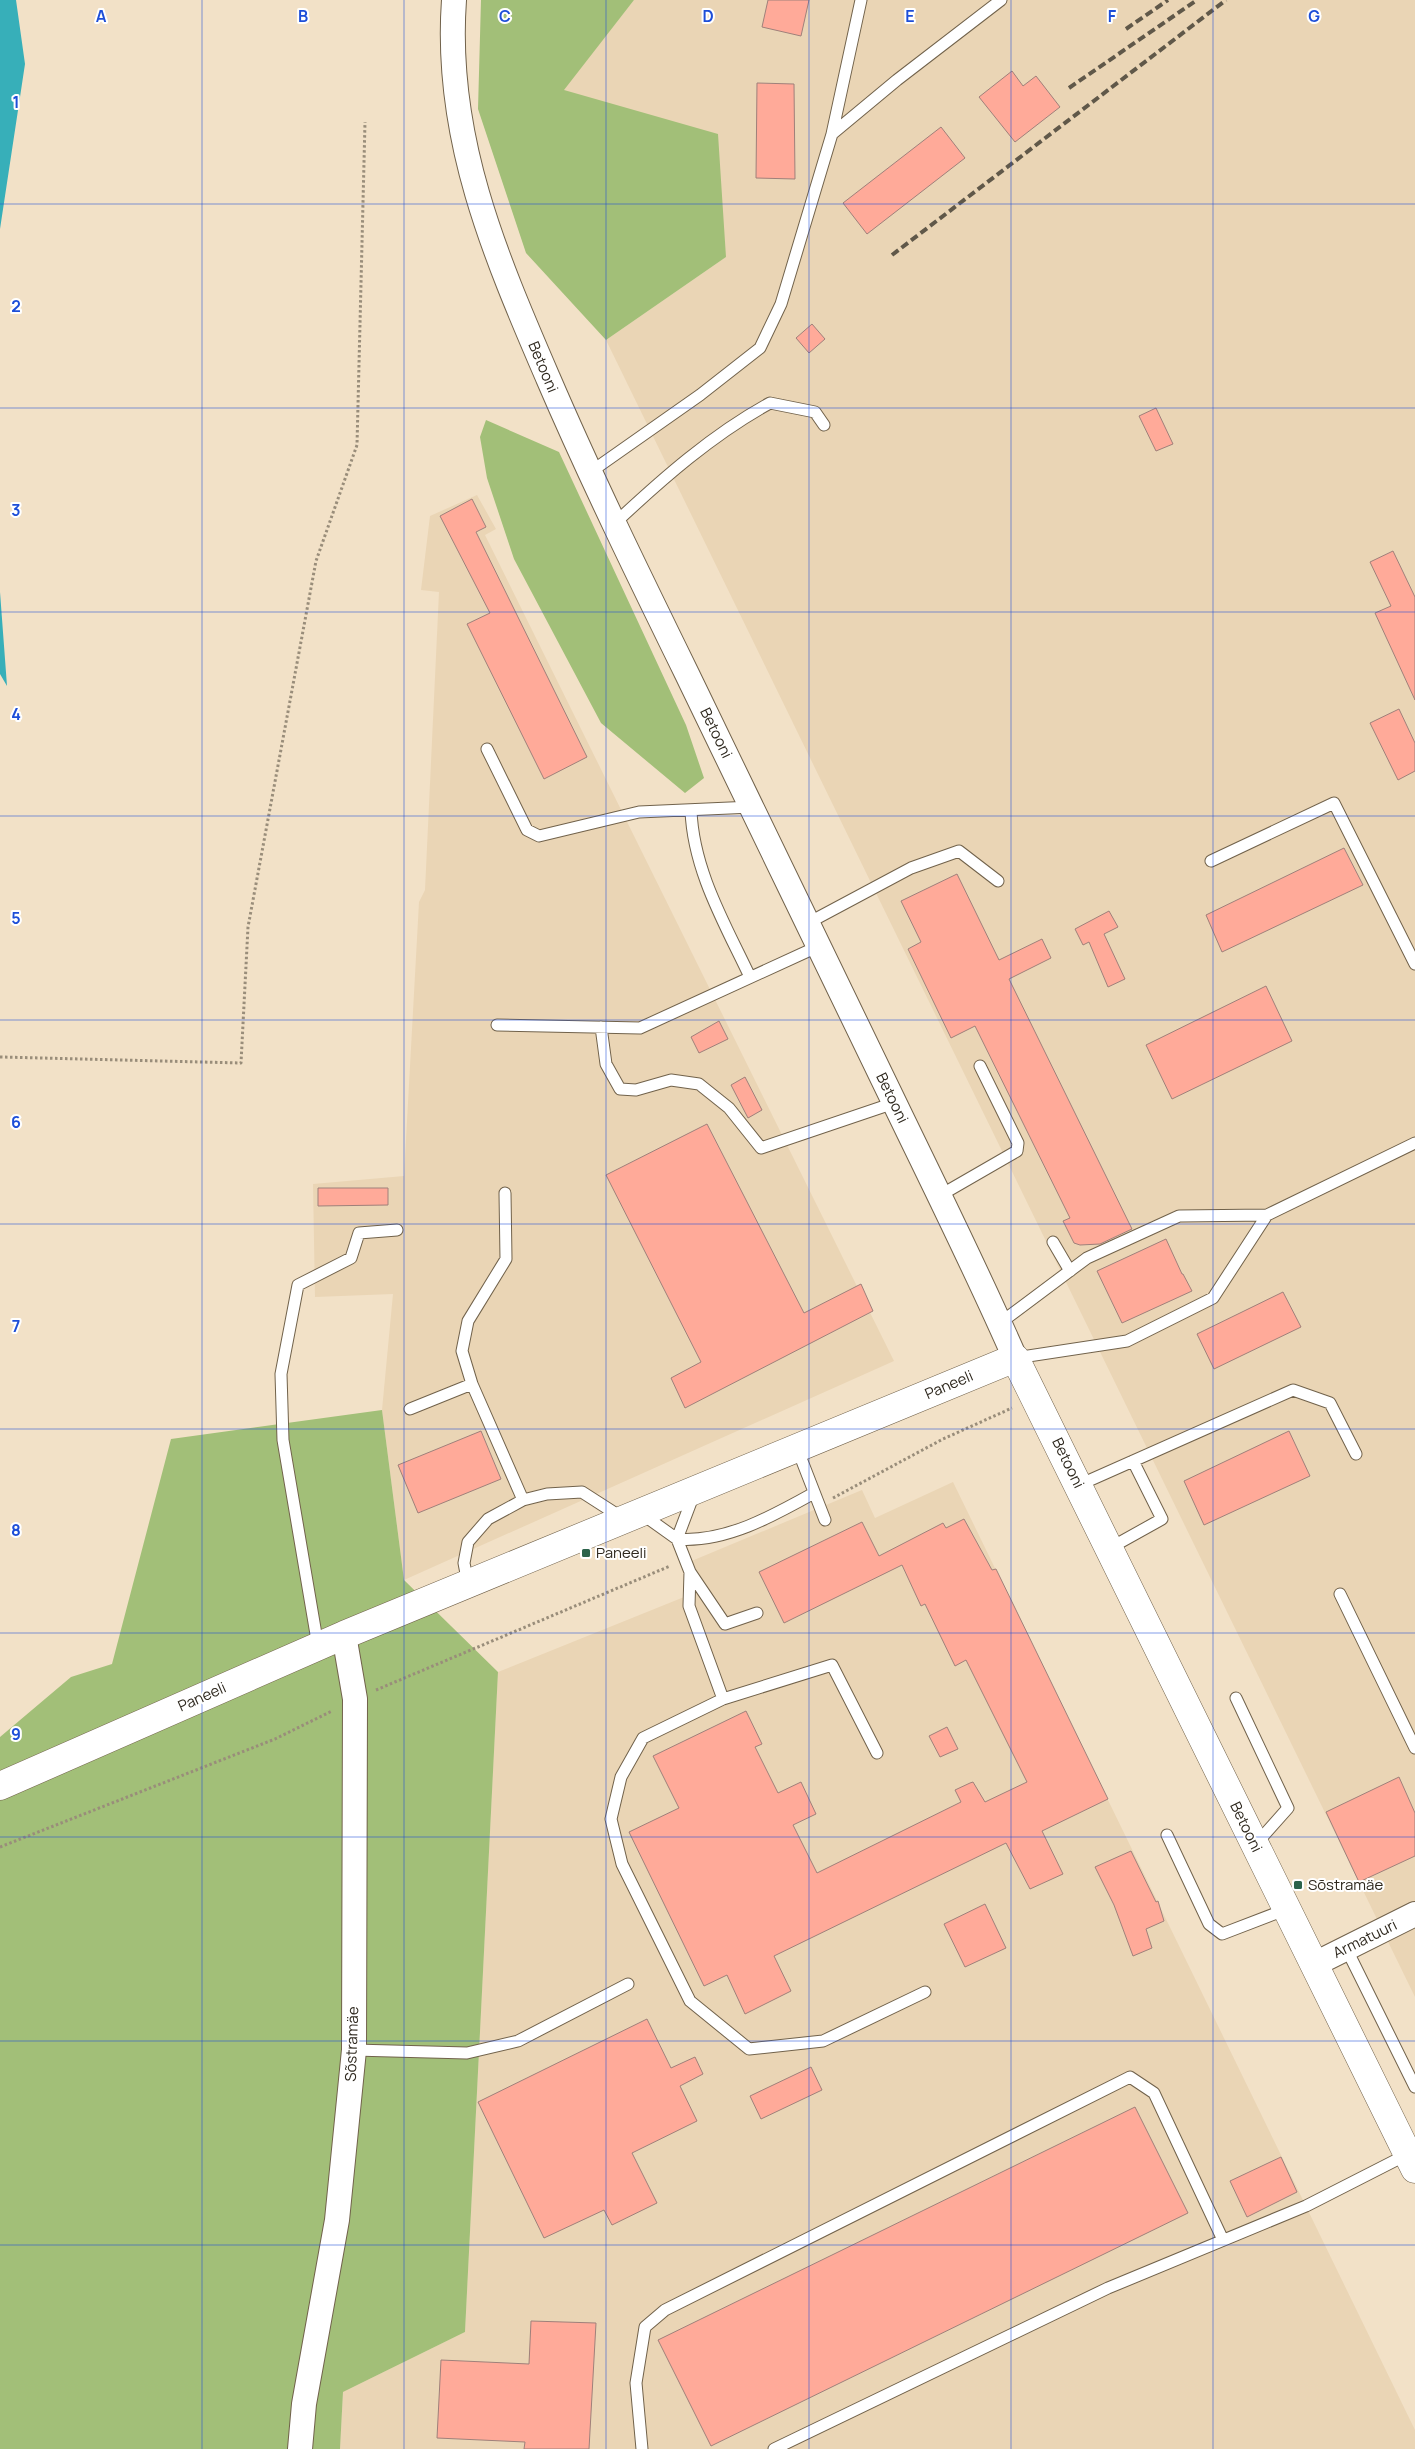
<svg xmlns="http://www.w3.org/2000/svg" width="1415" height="2449" viewBox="0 0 1415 2449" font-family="Manrope,sans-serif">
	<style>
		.built { fill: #ead5b5 }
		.green { fill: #a2bf78 }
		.water { fill: #37afb9 }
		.building { fill: #fa9; stroke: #9f807a }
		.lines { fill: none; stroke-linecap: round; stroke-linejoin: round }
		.service-casing { stroke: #71624b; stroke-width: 13 }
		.minor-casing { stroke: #71624b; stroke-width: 26 }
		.tertiary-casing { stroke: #71624b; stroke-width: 29 }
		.path { stroke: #998d7a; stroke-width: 3; stroke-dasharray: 2.5 2.5; stroke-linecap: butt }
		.service { stroke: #fff; stroke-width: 11 }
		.minor { stroke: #fff; stroke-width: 24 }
		.tertiary { stroke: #fff; stroke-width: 28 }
		.rail { stroke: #605849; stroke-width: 4; stroke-dasharray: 8 4; stroke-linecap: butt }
		.grid { fill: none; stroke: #1d4ed8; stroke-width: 1; stroke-opacity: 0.55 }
		.poi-dot { fill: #2c634b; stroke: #fff; stroke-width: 2 }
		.labels { text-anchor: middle; stroke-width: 4; stroke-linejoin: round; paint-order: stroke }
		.street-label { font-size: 15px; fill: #2e281e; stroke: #fff }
		.poi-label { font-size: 15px; fill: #2e281e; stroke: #fff; text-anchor: start }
		.grid-label { font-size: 16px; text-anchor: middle; font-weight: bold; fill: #1d4ed8; stroke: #fff; stroke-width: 4; stroke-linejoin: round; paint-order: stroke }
	</style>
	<rect width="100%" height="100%" fill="#f2e1c7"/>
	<path class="built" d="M 634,0 L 1415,0 L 1415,1997 L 606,340 L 726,257 L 563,90 Z
		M 477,495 L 496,529 L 485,535 L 894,1361 L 404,1580 L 382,1410 L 393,1294 L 315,1297 L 313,1184 L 404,1176 L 419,902 L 425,890 L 439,592 L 421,590 L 430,516 Z
		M 953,1482 L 1415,2430 L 1415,2449 L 340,2449 L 343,2392 L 465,2332 L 498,1672 L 694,1593 L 682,1565 L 862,1490 L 875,1518 Z"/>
	<path class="green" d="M 481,0 L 634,0 L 564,90 L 718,134 L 726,257 L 606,340 L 526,253 L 478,109 Z
		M 486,420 L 559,452 L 686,725 L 704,778 L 685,793 L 601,723 L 514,559 L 487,478 L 480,437 Z
		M 382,1410 L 404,1580 L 498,1672 L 465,2332 L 343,2392 L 340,2449 L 0,2449 L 0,1737 L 71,1677 L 112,1664 L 171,1439 Z"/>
	<path class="water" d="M 0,0 L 16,0 L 25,64 L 0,229 Z
		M 0,592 L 7,686 L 0,674 Z"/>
	<path class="building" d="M 768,0 L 809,0 L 801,36 L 762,27 Z
		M 1012,71 L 1023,86 L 1036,76 L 1060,107 L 1015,142 L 979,97 Z
		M 757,83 L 794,84 L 795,179 L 756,178 Z
		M 941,127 L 965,158 L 867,234 L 843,203 Z
		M 812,324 L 825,339 L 809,353 L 796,338 Z
		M 1156,408 L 1173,444 L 1156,451 L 1139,416 Z
		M 472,499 L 486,527 L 476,532 L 587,757 L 544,779 L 467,624 L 490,613 L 440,516 Z
		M 1393,551 L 1415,597 L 1415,700 L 1375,613 L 1391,606 L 1370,562 Z
		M 1399,709 L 1415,743 L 1415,771 L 1398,780 L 1370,723 Z
		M 1344,848 L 1363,885 L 1222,952 L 1206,915 Z
		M 957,874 L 999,960 L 1042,939 L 1051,958 L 1009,979 L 1132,1229 L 1100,1244 L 1080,1245 L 1074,1243 L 1063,1221 L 1070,1218 L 975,1026 L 951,1038 L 908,949 L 921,942 L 901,901 Z
		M 1109,911 L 1118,927 L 1104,934 L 1125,979 L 1108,987 L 1089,942 L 1083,945 L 1075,929 Z
		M 1266,986 L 1292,1041 L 1172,1099 L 1146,1045 Z
		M 719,1021 L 728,1039 L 699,1053 L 691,1037 Z
		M 745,1077 L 762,1110 L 748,1118 L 731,1085 Z
		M 707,1124 L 804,1313 L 861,1284 L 873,1311 L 685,1408 L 671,1378 L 701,1362 L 606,1175 Z
		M 318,1188 L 388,1188 L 388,1205 L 318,1206 Z
		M 1166,1239 L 1182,1274 L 1183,1274 L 1192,1291 L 1122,1323 L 1097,1271 Z
		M 1283,1292 L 1301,1327 L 1214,1369 L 1197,1334 Z
		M 481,1431 L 501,1479 L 418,1513 L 398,1465 Z
		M 1289,1431 L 1310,1476 L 1204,1525 L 1184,1481 Z
		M 964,1519 L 992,1570 L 996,1569 L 1108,1799 L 1042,1831 L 1063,1874 L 1030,1889 L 1006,1843 L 774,1956 L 791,1991 L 745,2014 L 727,1975 L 704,1986 L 629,1832 L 679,1808 L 653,1756 L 746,1711 L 762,1744 L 755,1747 L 778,1793 L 801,1782 L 816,1814 L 793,1825 L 817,1873 L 961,1802 L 955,1790 L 970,1783 L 973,1782 L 985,1802 L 1027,1782 L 966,1660 L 955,1666 L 925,1604 L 921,1606 L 902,1565 L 784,1623 L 759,1572 L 862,1522 L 879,1556 L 943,1523 L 946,1528 Z
		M 947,1727 L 958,1749 L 940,1757 L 929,1736 Z
		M 1399,1777 L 1415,1813 L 1415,1856 L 1359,1882 L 1326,1812 Z
		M 1131,1851 L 1156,1902 L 1158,1901 L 1164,1921 L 1146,1929 L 1152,1948 L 1133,1956 L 1114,1905 L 1095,1867 Z
		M 985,1904 L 1006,1948 L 965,1967 L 944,1924 Z
		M 647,2019 L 671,2068 L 695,2057 L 703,2074 L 680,2086 L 697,2121 L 632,2153 L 657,2203 L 612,2225 L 604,2210 L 544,2238 L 478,2102 Z
		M 811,2067 L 822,2090 L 761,2119 L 750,2096 Z
		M 1135,2107 L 1188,2213 L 711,2446 L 658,2340 Z
		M 1281,2157 L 1297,2192 L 1247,2217 L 1230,2181 Z
		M 531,2321 L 596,2323 L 589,2449 L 524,2449 L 525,2442 L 437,2438 L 441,2360 L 529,2364 Z"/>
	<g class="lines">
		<g class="service-casing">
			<path id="service" d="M 832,134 L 861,0
				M 589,473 L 700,395 L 760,348 L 781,304 L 832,134 L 897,80 L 1001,0
				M 614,524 C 662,479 713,434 770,403 L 815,412 L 824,425
				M 487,749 L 527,830 L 539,836 L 639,812 L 752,807
				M 691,810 C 693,870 725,924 750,977
				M 1211,861 L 1334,803 L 1415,964
				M 808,923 L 911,868 L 959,851 L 998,881
				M 497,1025 L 640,1028 L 819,946
				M 601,1027 L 606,1064 L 620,1089 L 636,1090 L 671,1080 L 699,1084 L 729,1108 L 761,1148 L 894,1103
				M 939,1196 L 1017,1151 L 1018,1143 L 980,1066
				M 1053,1242 L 1070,1271
				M 1000,1323 L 1087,1258 L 1179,1216 L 1267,1215
				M 1015,1358 L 1127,1341 L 1213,1298 L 1267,1215 L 1415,1143
				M 472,1384 L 462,1351 L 468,1321 L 506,1259 L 505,1193
				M 410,1409 L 472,1384 L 523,1500
				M 797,1448 L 825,1520
				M 1079,1485 L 1293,1390 L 1330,1403 L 1356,1454
				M 694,1494 L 677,1539 C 725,1543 773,1516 814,1493
				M 642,1514 L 677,1539 L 690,1572 L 725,1624 L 757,1613
				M 1110,1548 L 1162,1519 L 1133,1461
				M 690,1572 L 689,1606 L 723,1699 L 832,1665 L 877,1753
				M 468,1584 L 464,1563 L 468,1542 L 488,1519 L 523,1500 L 547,1494 L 582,1492 L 624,1519
				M 1340,1594 L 1415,1748
				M 318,1646 L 283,1440 L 281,1374 L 298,1285 L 351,1258 L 359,1233 L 397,1230
				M 1236,1698 L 1288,1808 L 1256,1844
				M 723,1699 L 643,1738 L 621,1777 L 611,1819 L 622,1864 L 690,2001 L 749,2049 L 823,2041 L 925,1992
				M 1167,1835 L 1209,1924 L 1222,1934 L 1287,1909
				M 1346,1948 L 1415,2087
				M 354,2050 L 467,2053 L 518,2041 L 628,1984
				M 642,2449 L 636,2383 L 645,2327 L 665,2310 L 1130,2077 L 1154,2093 L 1223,2240
				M 774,2449 L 1108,2288 L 1306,2206 L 1408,2154"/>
		</g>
		<g class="minor-casing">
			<path id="minor" d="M 454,0 C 444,137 495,255 548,378 C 591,478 639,576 687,674 C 756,817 825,959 894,1102 C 935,1187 977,1271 1015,1358
				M 1315,1964 L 1415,1914
				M 300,2449 L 304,2404 L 337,2220 L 354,2050 L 355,1699 L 344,1635"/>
		</g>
		<g class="tertiary-casing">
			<path id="tertiary" d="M 0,1786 L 344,1635 L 1015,1358 L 1415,2169"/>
		</g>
		<path class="path" d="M 0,1057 L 241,1063 L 248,927 L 316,561 L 357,445 L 365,122
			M 833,1498 L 943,1439 L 1012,1408
			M 376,1690 L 670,1566
			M 0,1847 L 275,1739 L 332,1711"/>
		<use href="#service" class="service"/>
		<use href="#minor" class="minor"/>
		<use href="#tertiary" class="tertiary"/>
		<path class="rail" d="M 1126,29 L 1168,0
			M 1069,88 L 1197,0
			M 892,255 L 1226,0"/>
	</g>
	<path class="grid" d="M 202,0 L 202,2449M 404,0 L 404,2449M 606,0 L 606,2449M 809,0 L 809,2449M 1011,0 L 1011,2449M 1213,0 L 1213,2449M 0,204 L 1415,204M 0,408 L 1415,408M 0,612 L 1415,612M 0,816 L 1415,816M 0,1020 L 1415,1020M 0,1224 L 1415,1224M 0,1429 L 1415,1429M 0,1633 L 1415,1633M 0,1837 L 1415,1837M 0,2041 L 1415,2041M 0,2245 L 1415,2245"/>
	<g class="poi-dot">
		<rect x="581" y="1548" width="10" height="10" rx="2.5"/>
		<rect x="1293" y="1880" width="10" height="10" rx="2.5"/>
	</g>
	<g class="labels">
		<g class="street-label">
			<text transform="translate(543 367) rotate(67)" y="5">Betooni</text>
			<text transform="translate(716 733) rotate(64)" y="5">Betooni</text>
			<text transform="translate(892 1098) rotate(64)" y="5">Betooni</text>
			<text transform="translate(949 1385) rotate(-23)" y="5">Paneeli</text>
			<text transform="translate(1068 1463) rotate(64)" y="5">Betooni</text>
			<text transform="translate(202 1697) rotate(-24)" y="5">Paneeli</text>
			<text transform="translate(1246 1827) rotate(64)" y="5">Betooni</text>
			<text transform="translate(1365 1939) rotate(-26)" y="5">Armatuuri</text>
			<text transform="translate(352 2044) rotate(-88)" y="5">Sõstramäe</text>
		</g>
		<g class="poi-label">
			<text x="596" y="1558">Paneeli</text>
			<text x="1308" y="1890">Sõstramäe</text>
		</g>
	</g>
	<g class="grid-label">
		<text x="101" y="22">A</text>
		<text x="303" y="22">B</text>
		<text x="505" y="22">C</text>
		<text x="708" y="22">D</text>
		<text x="910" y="22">E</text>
		<text x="1112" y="22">F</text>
		<text x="1314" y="22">G</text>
		<text x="16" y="108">1</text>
		<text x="16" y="312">2</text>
		<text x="16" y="516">3</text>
		<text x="16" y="720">4</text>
		<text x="16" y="924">5</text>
		<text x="16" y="1128">6</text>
		<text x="16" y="1332">7</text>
		<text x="16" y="1536">8</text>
		<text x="16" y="1740">9</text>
	</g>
</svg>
